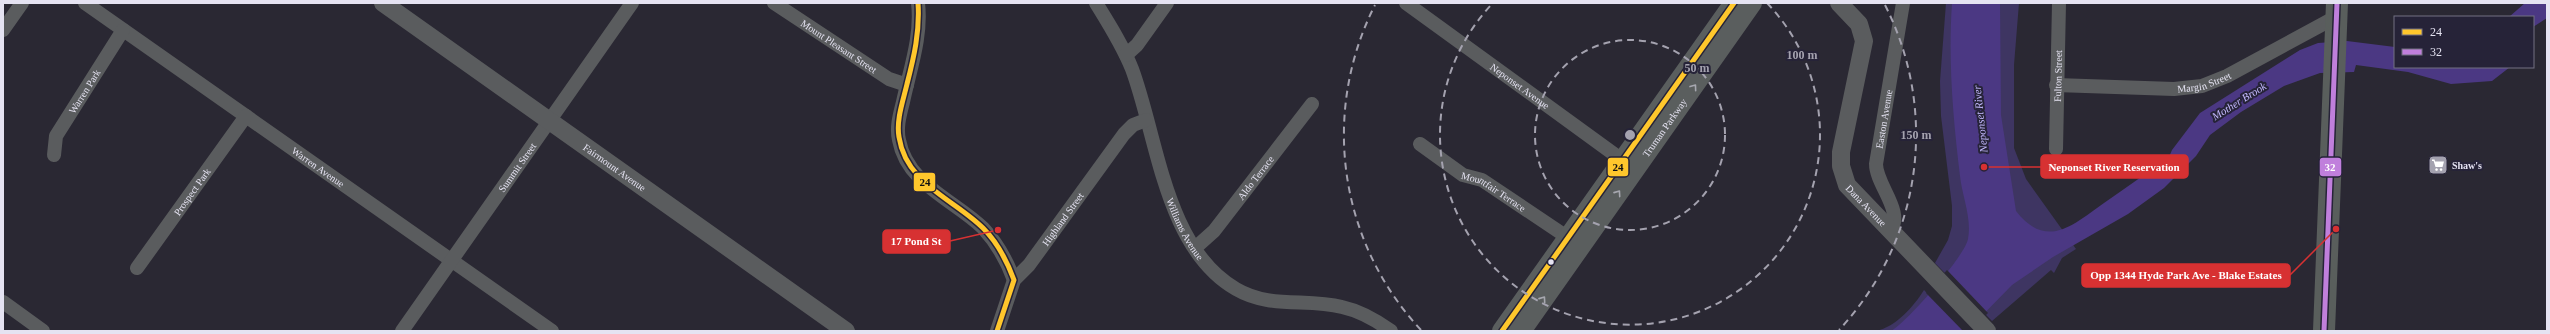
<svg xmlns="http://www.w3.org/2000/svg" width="2550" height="334" viewBox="0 0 2550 334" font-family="'Times New Roman',serif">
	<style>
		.green { fill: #3e3562 }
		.water { fill: #4b3883 }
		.pier { fill: #2a2833 }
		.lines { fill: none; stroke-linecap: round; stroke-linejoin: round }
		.minor { stroke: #5a5c5e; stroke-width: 14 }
		.tertiary { stroke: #5a5c5e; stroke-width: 18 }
		.secondary { stroke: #5a5e5e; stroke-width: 20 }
		.primary { stroke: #595e5c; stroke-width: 22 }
		.bus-1-casing { stroke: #262338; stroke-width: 8 }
		.bus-2-casing { stroke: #262338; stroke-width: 8 }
		.bus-1 { stroke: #ffc72c; stroke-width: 5 }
		.bus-2 { stroke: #c07fdc; stroke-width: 5 }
		.oneway { stroke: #a6a7af }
		.ring { fill: none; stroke: #a4a2af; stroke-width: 2; stroke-dasharray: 7 5 }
		.bus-dot { fill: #e5e3f2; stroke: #262338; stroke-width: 1.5 }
		.labels { text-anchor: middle; stroke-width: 4; stroke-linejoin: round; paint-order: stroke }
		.street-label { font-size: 10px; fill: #e5e3f2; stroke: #262338 }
		.poi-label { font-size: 10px; font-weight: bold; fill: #e5e3f2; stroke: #262338; text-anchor: start }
		.water-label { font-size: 11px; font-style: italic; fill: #c3b9fd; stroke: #262338 }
		.centre { fill: #a4a2af; stroke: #262338; stroke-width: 2 }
		.ring-label { font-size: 12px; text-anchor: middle; font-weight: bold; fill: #a4a2af; stroke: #262338; stroke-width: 4; stroke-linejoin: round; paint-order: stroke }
		.leader { fill: none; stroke: #d73132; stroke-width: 1.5 }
		.callout-dot { fill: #d73132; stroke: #262338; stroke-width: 1.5 }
		.callout { fill: #d73132; stroke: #d73132; stroke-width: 1.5 }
		.callout-label { font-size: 11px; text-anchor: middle; font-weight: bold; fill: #fff }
		.line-badge { stroke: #262338; stroke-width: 1.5 }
		.badge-label { font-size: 11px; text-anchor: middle; font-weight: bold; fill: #fff }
		.pale-badge-label { font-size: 11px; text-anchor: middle; font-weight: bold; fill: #111 }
	</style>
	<rect width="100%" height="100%" fill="#2a2833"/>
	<path class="green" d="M 1946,3 L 2019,3 L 2014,65 L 2014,148 L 2026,179 L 2076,249 L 2062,258 L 2054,273 L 2051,270 L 1992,321 L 1935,263 L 1948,240 L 1952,226 L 1952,206 L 1941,116 L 1940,81 Z
		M 1924,290 L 1963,331 L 1876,331 C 1896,327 1914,306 1924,290 Z"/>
	<path class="water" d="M 1952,3 L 2000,3 L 2001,115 L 2016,211 C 2047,251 2074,224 2104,203 C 2126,188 2148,172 2169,157 L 2172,150 L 2200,113 L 2300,50 L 2318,43 L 2347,41 L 2395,47 L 2395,67 L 2510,67 L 2492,81 L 2451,84 L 2408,72 L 2356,65 L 2354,72 L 2320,73 L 2284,86 L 2241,112 L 2210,135 L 2196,156 L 2164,188 L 2128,214 L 2053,257 L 2012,285 L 1967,331 L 1891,331 C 1907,322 1965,256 1968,239 C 1972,218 1962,196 1960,176 C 1953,118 1948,61 1952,3 Z
		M 2525,3 L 2547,3 L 2547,18 L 2533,27 L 2533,17 L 2509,17 Z"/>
	<path class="pier" d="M 1947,270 L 1988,313 L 1970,331 L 1963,331 L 1926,293 Z"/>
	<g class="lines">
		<g class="minor">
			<path id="s1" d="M 85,3 L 552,331"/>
			<path id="s2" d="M 774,3 L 889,79 L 907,85"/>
			<path d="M 918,3 C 922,36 910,69 903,102 C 900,114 896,127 899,140 C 907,184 954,200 983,228 C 997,243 1007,261 1014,280"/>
			<path id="s3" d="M 1096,3 C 1109,24 1123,46 1132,69 C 1158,139 1165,248 1236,289 C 1270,309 1306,298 1342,307 C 1360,311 1376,320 1391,331"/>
			<path id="s4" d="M 1406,3 L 1629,165"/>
			<path d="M 3,30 L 22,3"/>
			<path d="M 1126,55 L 1137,45 L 1167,3"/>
			<path id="s5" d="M 2056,85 L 2174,89 L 2202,86 L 2227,76 L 2336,17"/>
			<path id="s6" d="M 1420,144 L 1463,175 L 1482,180 L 1567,237"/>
			<path id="s7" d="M 2056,149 L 2059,3"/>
			<path id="s8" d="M 54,155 L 56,136 L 123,30"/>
			<path id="s9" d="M 1890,231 C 1905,212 1876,185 1876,164 L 1903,3"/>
			<path id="s10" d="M 1195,248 L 1214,231 L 1312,104"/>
			<path id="s11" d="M 137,268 L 246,116"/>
			<path d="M 3,302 L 43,331"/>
			<path id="s12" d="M 402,331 L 632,3"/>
			<path id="s13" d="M 997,331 L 1014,280 L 1029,265 L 1124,134 L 1133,125 L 1146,120"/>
		</g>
		<g class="tertiary">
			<path id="s14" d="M 383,3 L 846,331"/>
			<path id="s15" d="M 1839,3 L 1859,24 L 1864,41 L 1841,152 L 1841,166 L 1847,185 L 1987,331"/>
		</g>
		<g class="secondary">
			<path d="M 1502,331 L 1734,3"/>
			<path id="s16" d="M 1521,331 L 1752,3"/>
		</g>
		<path class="primary" d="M 2324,331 L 2337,3"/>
		<g class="bus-1-casing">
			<path id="bus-1" d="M 918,3 C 920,31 914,57 907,84 C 903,101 896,120 899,137 C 906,184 954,199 983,228 C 997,242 1007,261 1014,280 L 997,331
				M 1502,331 L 1734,3"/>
		</g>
		<g class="bus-2-casing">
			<path id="bus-2" d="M 2324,331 L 2337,3"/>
		</g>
		<use href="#bus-1" class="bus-1"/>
		<use href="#bus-2" class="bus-2"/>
	</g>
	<defs><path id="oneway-chevron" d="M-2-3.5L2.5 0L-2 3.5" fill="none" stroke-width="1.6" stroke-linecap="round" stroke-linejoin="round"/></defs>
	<g class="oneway">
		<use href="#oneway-chevron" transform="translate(1694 87) rotate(-54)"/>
		<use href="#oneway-chevron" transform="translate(1618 193) rotate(-55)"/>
		<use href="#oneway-chevron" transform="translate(1543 299) rotate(-55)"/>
	</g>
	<g class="ring">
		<circle cx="1630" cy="135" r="95"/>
		<path d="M1767 3A190 190 0 1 1 1493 3"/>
		<path d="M1421 330A286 286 0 0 1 1375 5M1885 5A286 286 0 0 1 1839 330"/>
	</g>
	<defs>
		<g id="supermarket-square" transform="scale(1)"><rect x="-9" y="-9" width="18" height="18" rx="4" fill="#a4a2af" stroke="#262338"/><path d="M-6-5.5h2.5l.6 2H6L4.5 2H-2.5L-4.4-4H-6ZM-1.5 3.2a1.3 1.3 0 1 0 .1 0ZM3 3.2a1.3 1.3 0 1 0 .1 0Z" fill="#fff"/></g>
	</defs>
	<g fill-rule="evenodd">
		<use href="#supermarket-square" x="2438" y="165"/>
	</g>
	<circle class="bus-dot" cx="1551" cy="262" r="3.5"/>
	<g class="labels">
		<g class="street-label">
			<text dy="4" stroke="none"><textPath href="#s2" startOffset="78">Mount Pleasant Street</textPath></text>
			<text dy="4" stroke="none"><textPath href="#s7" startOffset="73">Fulton Street</textPath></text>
			<text dy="4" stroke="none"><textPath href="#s5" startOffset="149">Margin Street</textPath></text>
			<text dy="4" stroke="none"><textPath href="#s4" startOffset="141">Neponset Avenue</textPath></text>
			<text dy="4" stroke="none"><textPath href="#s8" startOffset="72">Warren Park</textPath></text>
			<text dy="4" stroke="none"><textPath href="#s9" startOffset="117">Easton Avenue</textPath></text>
			<text dy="4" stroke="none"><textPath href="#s16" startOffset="249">Truman Parkway</textPath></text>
			<text dy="4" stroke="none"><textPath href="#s1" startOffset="285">Warren Avenue</textPath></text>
			<text dy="4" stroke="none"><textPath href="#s12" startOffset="200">Summit Street</textPath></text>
			<text dy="4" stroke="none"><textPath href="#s14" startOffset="284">Fairmount Avenue</textPath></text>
			<text dy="4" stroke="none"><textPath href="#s10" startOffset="93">Aldo Terrace</textPath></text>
			<text dy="4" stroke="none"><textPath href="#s6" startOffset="88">Mountfair Terrace</textPath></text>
			<text dy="4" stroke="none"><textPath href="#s11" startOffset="94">Prospect Park</textPath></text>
			<text dy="4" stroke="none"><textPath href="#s15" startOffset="222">Dana Avenue</textPath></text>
			<text dy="4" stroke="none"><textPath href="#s13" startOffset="132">Highland Street</textPath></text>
			<text dy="4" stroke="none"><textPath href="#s3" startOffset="244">Williams Avenue</textPath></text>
		</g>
		<g class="poi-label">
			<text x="2452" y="169">Shaw's</text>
		</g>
		<g class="water-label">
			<text transform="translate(2239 101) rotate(-32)" y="4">Mother Brook</text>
			<text transform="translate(1980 119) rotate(-96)" y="4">Neponset River</text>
		</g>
	</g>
	<circle cx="1630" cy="135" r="6" class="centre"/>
	<g class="ring-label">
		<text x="1802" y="59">100 m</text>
		<text x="1697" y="72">50 m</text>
		<text x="1916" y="139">150 m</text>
	</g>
	<path class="leader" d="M1984 167L2041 167M998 230L950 241M2336 229L2290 275"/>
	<g class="callout-dot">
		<circle cx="1984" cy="167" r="4"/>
		<circle cx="998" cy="230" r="4"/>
		<circle cx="2336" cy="229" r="4"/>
	</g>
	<g class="callout">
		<rect x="2041" y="155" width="147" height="23" rx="4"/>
		<rect x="883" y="230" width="67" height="23" rx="4"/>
		<rect x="2082" y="264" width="208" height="23" rx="4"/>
	</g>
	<g class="callout-label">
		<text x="2114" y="171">Neponset River Reservation</text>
		<text x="916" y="245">17 Pond St</text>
		<text x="2186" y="279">Opp 1344 Hyde Park Ave - Blake Estates</text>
	</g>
	<g class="line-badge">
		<rect x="1607" y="157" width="22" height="20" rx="4" fill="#ffc72c"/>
		<rect x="2319" y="157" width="23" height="20" rx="4" fill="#c07fdc"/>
		<rect x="913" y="172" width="23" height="20" rx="4" fill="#ffc72c"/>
	</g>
	<g class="badge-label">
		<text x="2330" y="171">32</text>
	</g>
	<g class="pale-badge-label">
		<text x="1618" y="171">24</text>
		<text x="925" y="186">24</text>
	</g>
	<rect width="2550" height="334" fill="none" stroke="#e5e3f2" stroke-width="8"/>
	<rect x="2394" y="16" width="140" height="52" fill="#262338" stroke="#727082"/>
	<rect x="2402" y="29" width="20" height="6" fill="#ffc72c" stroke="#727082"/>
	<text x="2430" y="36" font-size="12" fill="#e5e3f2">24</text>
	<rect x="2402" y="49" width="20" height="6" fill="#c07fdc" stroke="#727082"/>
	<text x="2430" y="56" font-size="12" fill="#e5e3f2">32</text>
</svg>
